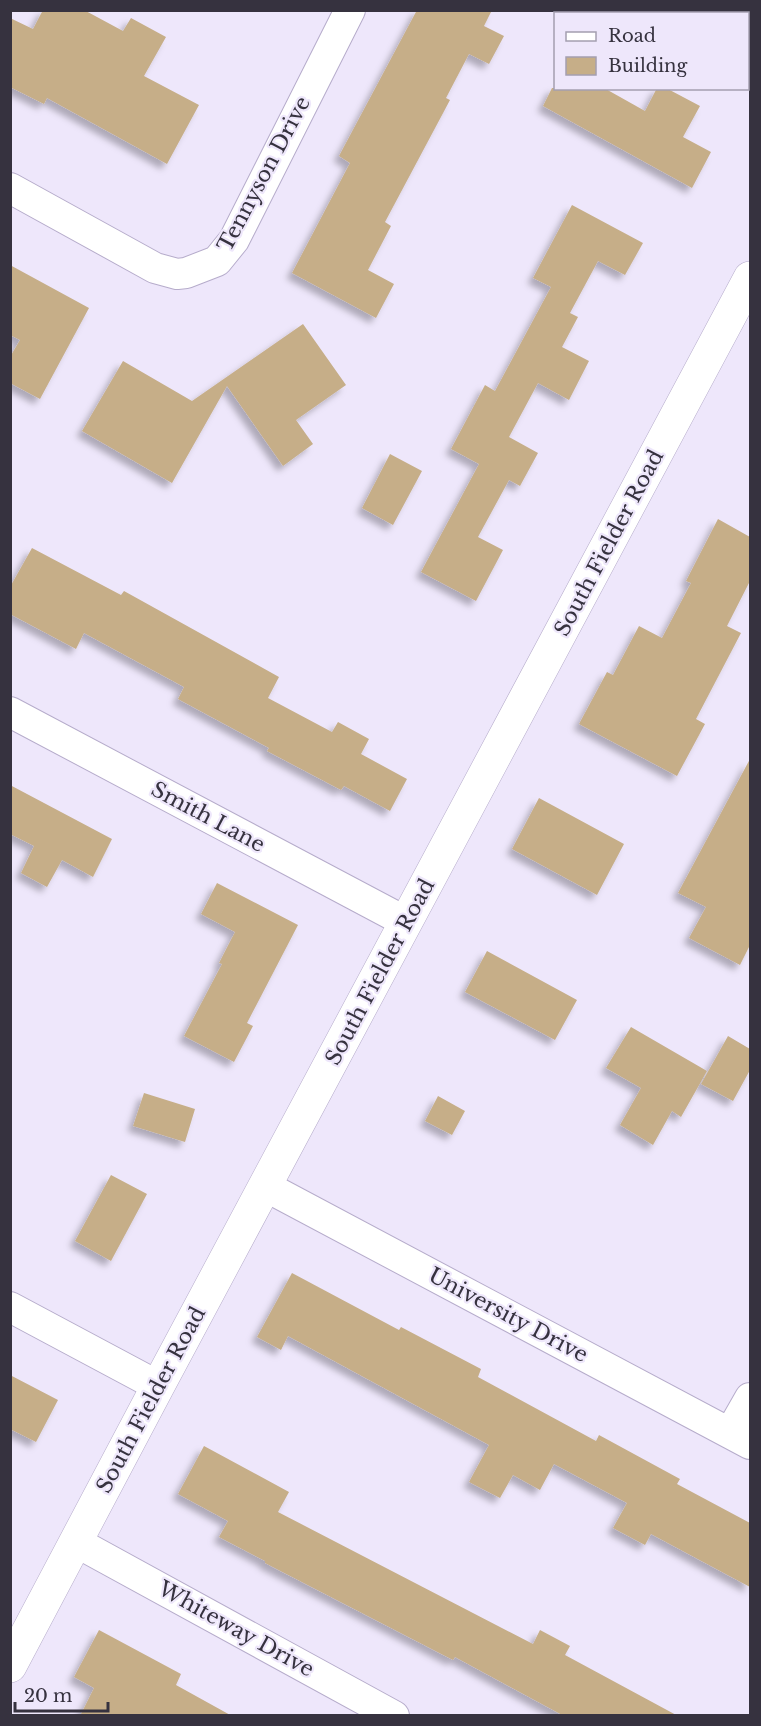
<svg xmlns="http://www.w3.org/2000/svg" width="761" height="1726" viewBox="0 0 761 1726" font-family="'Libre Baskerville',serif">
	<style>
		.building { fill: #c6ae88; filter: url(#shadow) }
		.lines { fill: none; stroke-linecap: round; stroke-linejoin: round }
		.street-casing { stroke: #b6accb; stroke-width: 32 }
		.secondary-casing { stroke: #b6accb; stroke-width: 34 }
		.street { stroke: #fff; stroke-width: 30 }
		.secondary { stroke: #fff; stroke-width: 33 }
		.labels { text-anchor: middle; stroke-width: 4.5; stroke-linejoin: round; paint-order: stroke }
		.street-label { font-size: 21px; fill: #36323f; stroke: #eee7fb }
	</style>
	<defs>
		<filter id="shadow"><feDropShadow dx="-5.5" dy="5.5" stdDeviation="3" flood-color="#0004"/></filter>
	</defs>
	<rect width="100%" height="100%" fill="#eee7fb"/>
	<path class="building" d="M 43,10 L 84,10 L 123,31 L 131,18 L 166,37 L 144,76 L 199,105 L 167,164 L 47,98 L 44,104 L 10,87 L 10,18 L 33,29 Z
		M 417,10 L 492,10 L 484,26 L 504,36 L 489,64 L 469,54 L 446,98 L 450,100 L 385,222 L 391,226 L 368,270 L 394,284 L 376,318 L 292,273 L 350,163 L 339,156 Z
		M 552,88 L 604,88 L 645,111 L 657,88 L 666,88 L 700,106 L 683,137 L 711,152 L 692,188 L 543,106 Z
		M 572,205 L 643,243 L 625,275 L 598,261 L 570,313 L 578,317 L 562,347 L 589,361 L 569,400 L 538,383 L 509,437 L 538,453 L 520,486 L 509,480 L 478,537 L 503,550 L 476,601 L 421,572 L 479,464 L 451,449 L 485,385 L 495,391 L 551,287 L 533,278 Z
		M 10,265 L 89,308 L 40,399 L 10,383 L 10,357 L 20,340 L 10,335 Z
		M 303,324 L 346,385 L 296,420 L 313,444 L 283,466 L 227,386 L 172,483 L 82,431 L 123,361 L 192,401 Z
		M 390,454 L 422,471 L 393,525 L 362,508 Z
		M 718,519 L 750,537 L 750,581 L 727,626 L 741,633 L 696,719 L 705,724 L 677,776 L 579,724 L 607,672 L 613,675 L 639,626 L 662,638 L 691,583 L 686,581 Z
		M 32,548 L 121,595 L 124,591 L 279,677 L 268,698 L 332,732 L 338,722 L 369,739 L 361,754 L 407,779 L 390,811 L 344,786 L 341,790 L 267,751 L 269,748 L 178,699 L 184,687 L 84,633 L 76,649 L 10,614 L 10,587 Z
		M 750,759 L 750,945 L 740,965 L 689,938 L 706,907 L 678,893 Z
		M 10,785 L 112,839 L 93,877 L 62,860 L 47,887 L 21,873 L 34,846 L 10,834 Z
		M 539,798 L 624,844 L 597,895 L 512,849 Z
		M 217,883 L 298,925 L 247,1023 L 253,1026 L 234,1062 L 184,1036 L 222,964 L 219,963 L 235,932 L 201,914 Z
		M 487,951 L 577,1000 L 555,1040 L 465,992 Z
		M 631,1027 L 707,1071 L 681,1117 L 672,1111 L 653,1145 L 620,1125 L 641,1088 L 606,1068 Z
		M 728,1036 L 750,1049 L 750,1070 L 733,1101 L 701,1084 Z
		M 144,1093 L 195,1109 L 185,1142 L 133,1126 Z
		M 438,1096 L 465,1111 L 452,1135 L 425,1121 Z
		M 111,1175 L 147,1194 L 111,1261 L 75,1241 Z
		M 292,1273 L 399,1330 L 401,1327 L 481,1369 L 478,1377 L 596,1441 L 599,1435 L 680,1479 L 677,1484 L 750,1523 L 750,1587 L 651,1534 L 645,1545 L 613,1528 L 627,1503 L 554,1464 L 540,1490 L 513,1475 L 500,1498 L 469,1482 L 489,1445 L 288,1336 L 281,1350 L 257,1337 Z
		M 10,1375 L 58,1400 L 36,1442 L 10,1429 Z
		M 204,1446 L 289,1492 L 278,1512 L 533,1644 L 540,1630 L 570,1646 L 565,1655 L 678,1716 L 564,1716 L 455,1657 L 453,1660 L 265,1563 L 265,1561 L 219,1537 L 228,1521 L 178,1494 Z
		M 99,1630 L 181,1674 L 176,1685 L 232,1716 L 80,1716 L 94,1688 L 74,1677 Z"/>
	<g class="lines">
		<g class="street-casing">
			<path id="street" d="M 666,10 L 672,14
				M 748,53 L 750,55
				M 10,188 L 155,268 L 177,274 L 186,273 L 217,261 L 234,240 L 350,10
				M 10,712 L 406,922
				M 265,1186 L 750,1444
				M 10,1307 L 158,1386
				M 730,1433 L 750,1398
				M 76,1542 L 394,1716"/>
		</g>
		<g class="secondary-casing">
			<path id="secondary" d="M 10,1666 L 158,1386 L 750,278"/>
		</g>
		<use href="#street" class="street"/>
		<use href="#secondary" class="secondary"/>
	</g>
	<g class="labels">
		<g class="street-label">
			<text transform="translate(264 174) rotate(-62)" y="7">Tennyson Drive</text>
			<text transform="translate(609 543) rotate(-62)" y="7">South Fielder Road</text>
			<text transform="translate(208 817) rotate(28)" y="7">Smith Lane</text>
			<text transform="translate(380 972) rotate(-62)" y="7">South Fielder Road</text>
			<text transform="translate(508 1315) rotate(28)" y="7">University Drive</text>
			<text transform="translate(151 1400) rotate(-62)" y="7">South Fielder Road</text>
			<text transform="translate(236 1629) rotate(29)" y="7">Whiteway Drive</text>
		</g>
	</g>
	<rect width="761" height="1726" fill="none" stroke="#36323f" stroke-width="24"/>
	<rect x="554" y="12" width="195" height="78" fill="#eee7fb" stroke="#a49fb0" stroke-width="1.5"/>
	<rect x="566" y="32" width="30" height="9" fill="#ffffff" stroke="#a49fb0" stroke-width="1.5"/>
	<text x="608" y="42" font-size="18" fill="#36323f">Road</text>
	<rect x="566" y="57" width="30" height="18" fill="#c6ae88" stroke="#a49fb0" stroke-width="1.5"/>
	<text x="608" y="72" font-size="18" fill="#36323f">Building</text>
	<path d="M15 1702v9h93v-9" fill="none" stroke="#36323f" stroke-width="3"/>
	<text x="24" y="1702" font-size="18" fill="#36323f" stroke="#eee7fb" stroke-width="4.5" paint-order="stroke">20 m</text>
</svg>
